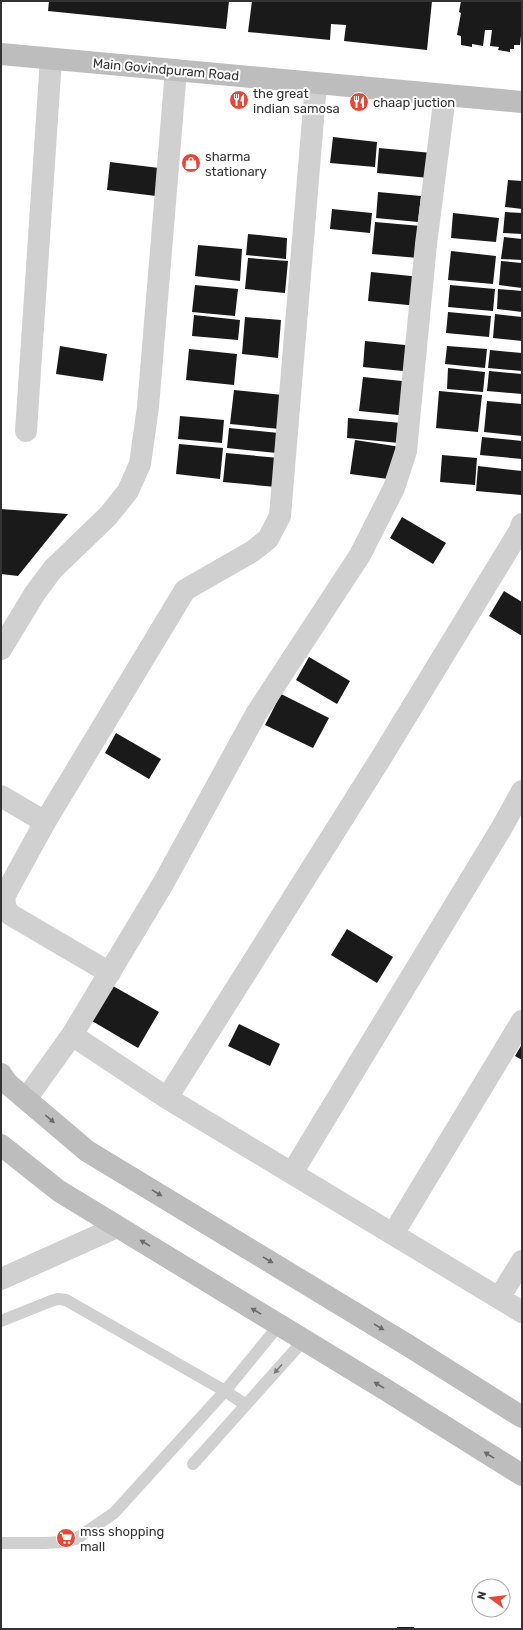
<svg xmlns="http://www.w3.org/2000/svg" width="523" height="1630" viewBox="0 0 523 1630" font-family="Rubik,sans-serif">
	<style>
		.building { fill: #1a1a1a }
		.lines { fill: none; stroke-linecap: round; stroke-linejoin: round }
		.lane { stroke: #d0d0d0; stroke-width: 12 }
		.street { stroke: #d0d0d0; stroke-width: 22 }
		.secondary { stroke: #bdbdbd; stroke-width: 22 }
		.oneway { fill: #6a6a6a }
		.oneway2 { fill: #7a7a7a }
		.labels { text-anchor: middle; stroke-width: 4; stroke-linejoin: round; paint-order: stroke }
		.street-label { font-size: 13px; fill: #333; stroke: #fff }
		.poi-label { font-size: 13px; fill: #333; stroke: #fff; text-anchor: start }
	</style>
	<rect width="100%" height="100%" fill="#fff"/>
	<path class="building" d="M 49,1 L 229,1 L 226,29 L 48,11 Z
		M 252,1 L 432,1 L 427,50 L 344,41 L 346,25 L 331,24 L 330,40 L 248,32 Z
		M 461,1 L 521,1 L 522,26 L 520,45 L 514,45 L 514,49 L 510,49 L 510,52 L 498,50 L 499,47 L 490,46 L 492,30 L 485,30 L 483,46 L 472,44 L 472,47 L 461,45 L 461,36 L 457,35 L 461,13 L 459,12 Z
		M 333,137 L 377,142 L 375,167 L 330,163 Z
		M 379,148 L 432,153 L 429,178 L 377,173 Z
		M 110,162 L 159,168 L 156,196 L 107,190 Z
		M 508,180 L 522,181 L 522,209 L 505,207 Z
		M 378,192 L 421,196 L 418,222 L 376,218 Z
		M 332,209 L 372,213 L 370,233 L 330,229 Z
		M 505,212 L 522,213 L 522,234 L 503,233 Z
		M 453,213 L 499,218 L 496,242 L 451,238 Z
		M 375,222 L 421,226 L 418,258 L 372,254 Z
		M 248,234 L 287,238 L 286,259 L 246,255 Z
		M 504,237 L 522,239 L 522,260 L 501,259 Z
		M 198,245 L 242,249 L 240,281 L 195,276 Z
		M 451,251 L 496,256 L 493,284 L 448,280 Z
		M 248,258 L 288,261 L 285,293 L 245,289 Z
		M 501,261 L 522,263 L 522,288 L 499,285 Z
		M 371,272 L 421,277 L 418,306 L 368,301 Z
		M 195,285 L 238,289 L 235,316 L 192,312 Z
		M 450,285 L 495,289 L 493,311 L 448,307 Z
		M 498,289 L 522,291 L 522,312 L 497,309 Z
		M 448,312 L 491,316 L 489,337 L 446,333 Z
		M 495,314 L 522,317 L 522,341 L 493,338 Z
		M 194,315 L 240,320 L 238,340 L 192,336 Z
		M 245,317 L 281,320 L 278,358 L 242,354 Z
		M 365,341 L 415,346 L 413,372 L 363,367 Z
		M 60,346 L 107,354 L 103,381 L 56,374 Z
		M 447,346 L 487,349 L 485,368 L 445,364 Z
		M 189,349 L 237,354 L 234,385 L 186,380 Z
		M 490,350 L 522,353 L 522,371 L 488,368 Z
		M 448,368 L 485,372 L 483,392 L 447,389 Z
		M 489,371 L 522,374 L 522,394 L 487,391 Z
		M 363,377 L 412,382 L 408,416 L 359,411 Z
		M 234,390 L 283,395 L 280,429 L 230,424 Z
		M 439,391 L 482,395 L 478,432 L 436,428 Z
		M 487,401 L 522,404 L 522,436 L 484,432 Z
		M 180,416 L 224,420 L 222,443 L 178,439 Z
		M 348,418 L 401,423 L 399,443 L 347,438 Z
		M 229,428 L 279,433 L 277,453 L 227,448 Z
		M 482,437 L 522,441 L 522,459 L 480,455 Z
		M 355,440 L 401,447 L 396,480 L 350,474 Z
		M 179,444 L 223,448 L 220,479 L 176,474 Z
		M 226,453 L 279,458 L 276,487 L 223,482 Z
		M 442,455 L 477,458 L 475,485 L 440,482 Z
		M 478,466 L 522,471 L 521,495 L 476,491 Z
		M 1,509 L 68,514 L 18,576 L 1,574 Z
		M 402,517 L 446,543 L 433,564 L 390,538 Z
		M 504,591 L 522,602 L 522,636 L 489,616 Z
		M 309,657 L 350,681 L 337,704 L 296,680 Z
		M 281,694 L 329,718 L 313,748 L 265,725 Z
		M 116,733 L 161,759 L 149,779 L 105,753 Z
		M 347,929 L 393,957 L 377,983 L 331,955 Z
		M 113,986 L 159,1012 L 138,1048 L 92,1021 Z
		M 239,1024 L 280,1044 L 270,1066 L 228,1046 Z
		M 522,1044 L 522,1060 L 515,1056 Z
		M 397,1627 L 414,1627 L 414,1629 L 397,1629 Z"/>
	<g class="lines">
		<path class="lane" d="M 1,1321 L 51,1301 L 58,1299 L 66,1300 L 225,1391 L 246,1405
			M 193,1464 L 304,1340
			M 1,1543 L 44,1543 L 63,1542 L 76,1539 L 114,1513 L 225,1391 L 279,1325"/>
		<path class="street" d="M 445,95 L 426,244 L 406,451 L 394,488 L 360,555 L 256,714 L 164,882 L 72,1035 L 167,1098 L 522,1312
			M 26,431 L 51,59
			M 1,649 L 35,593 L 53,569 L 108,516 L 128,491 L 140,464 L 148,407 L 176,70
			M 1,796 L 45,822
			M 110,973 L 11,915 C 5,909 4,904 5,895 L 45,822 L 185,590 L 253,551 L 268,539 L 280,516 L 316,83
			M 167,1098 L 381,758 L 520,530 L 522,524
			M 26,1099 L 72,1035
			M 292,1173 L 501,829 L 522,791
			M 393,1234 L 522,1021
			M 1,1279 L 117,1227
			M 499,1298 L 522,1261"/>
		<path class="secondary" d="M 1,54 L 522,102
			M 1,1074 L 8,1084 L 87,1151 L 409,1346 L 522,1417
			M 1,1145 L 59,1191 L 383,1388 L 522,1475"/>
	</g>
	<defs><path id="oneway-solid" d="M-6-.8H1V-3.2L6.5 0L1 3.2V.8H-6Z"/></defs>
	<g class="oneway">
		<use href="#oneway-solid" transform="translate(50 1119) rotate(40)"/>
		<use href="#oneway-solid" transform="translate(157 1193) rotate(31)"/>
		<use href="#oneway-solid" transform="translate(145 1243) rotate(-149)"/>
		<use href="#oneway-solid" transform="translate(268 1260) rotate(31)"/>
		<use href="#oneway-solid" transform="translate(256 1311) rotate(-149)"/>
		<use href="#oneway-solid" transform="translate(379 1327) rotate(31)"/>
		<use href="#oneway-solid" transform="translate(379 1385) rotate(-149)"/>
		<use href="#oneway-solid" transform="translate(489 1455) rotate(-148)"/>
	</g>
	<use class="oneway2" href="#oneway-solid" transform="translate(278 1369) rotate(132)"/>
	<defs>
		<g id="restaurant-disc" transform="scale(1)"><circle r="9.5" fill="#e94635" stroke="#fff"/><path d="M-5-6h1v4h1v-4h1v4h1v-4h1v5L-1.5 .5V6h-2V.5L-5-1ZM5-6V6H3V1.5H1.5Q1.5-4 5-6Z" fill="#fff"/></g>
		<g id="shop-disc" transform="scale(1)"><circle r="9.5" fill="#e94635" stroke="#fff"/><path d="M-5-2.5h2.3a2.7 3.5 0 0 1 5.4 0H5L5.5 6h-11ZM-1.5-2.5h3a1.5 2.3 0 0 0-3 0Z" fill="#fff"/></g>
		<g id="supermarket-disc" transform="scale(1)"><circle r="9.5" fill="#e94635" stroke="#fff"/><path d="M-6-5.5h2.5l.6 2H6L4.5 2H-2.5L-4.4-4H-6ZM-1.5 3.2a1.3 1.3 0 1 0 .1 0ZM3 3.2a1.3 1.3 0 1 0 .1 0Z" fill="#fff"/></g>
	</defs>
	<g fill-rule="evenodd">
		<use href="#restaurant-disc" x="239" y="100"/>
		<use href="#restaurant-disc" x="359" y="102"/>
		<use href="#shop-disc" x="191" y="163"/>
		<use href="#supermarket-disc" x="66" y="1538"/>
	</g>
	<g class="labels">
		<g class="street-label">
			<text transform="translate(166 69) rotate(5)" y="5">Main Govindpuram Road</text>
		</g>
		<g class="poi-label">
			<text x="253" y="98">the great<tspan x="253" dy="15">indian samosa</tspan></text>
			<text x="373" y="107">chaap juction</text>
			<text x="205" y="161">sharma<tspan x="205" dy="15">stationary</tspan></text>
			<text x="80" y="1536">mss shopping<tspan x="80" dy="15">mall</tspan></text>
		</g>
	</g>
	<rect width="523" height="1630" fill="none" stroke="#333333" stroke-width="4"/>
	<g transform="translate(491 1598) rotate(285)"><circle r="19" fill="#ffffff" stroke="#adadad"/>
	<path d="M0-3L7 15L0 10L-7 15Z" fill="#e94635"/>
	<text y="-6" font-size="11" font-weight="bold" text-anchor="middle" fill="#333333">N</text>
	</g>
</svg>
